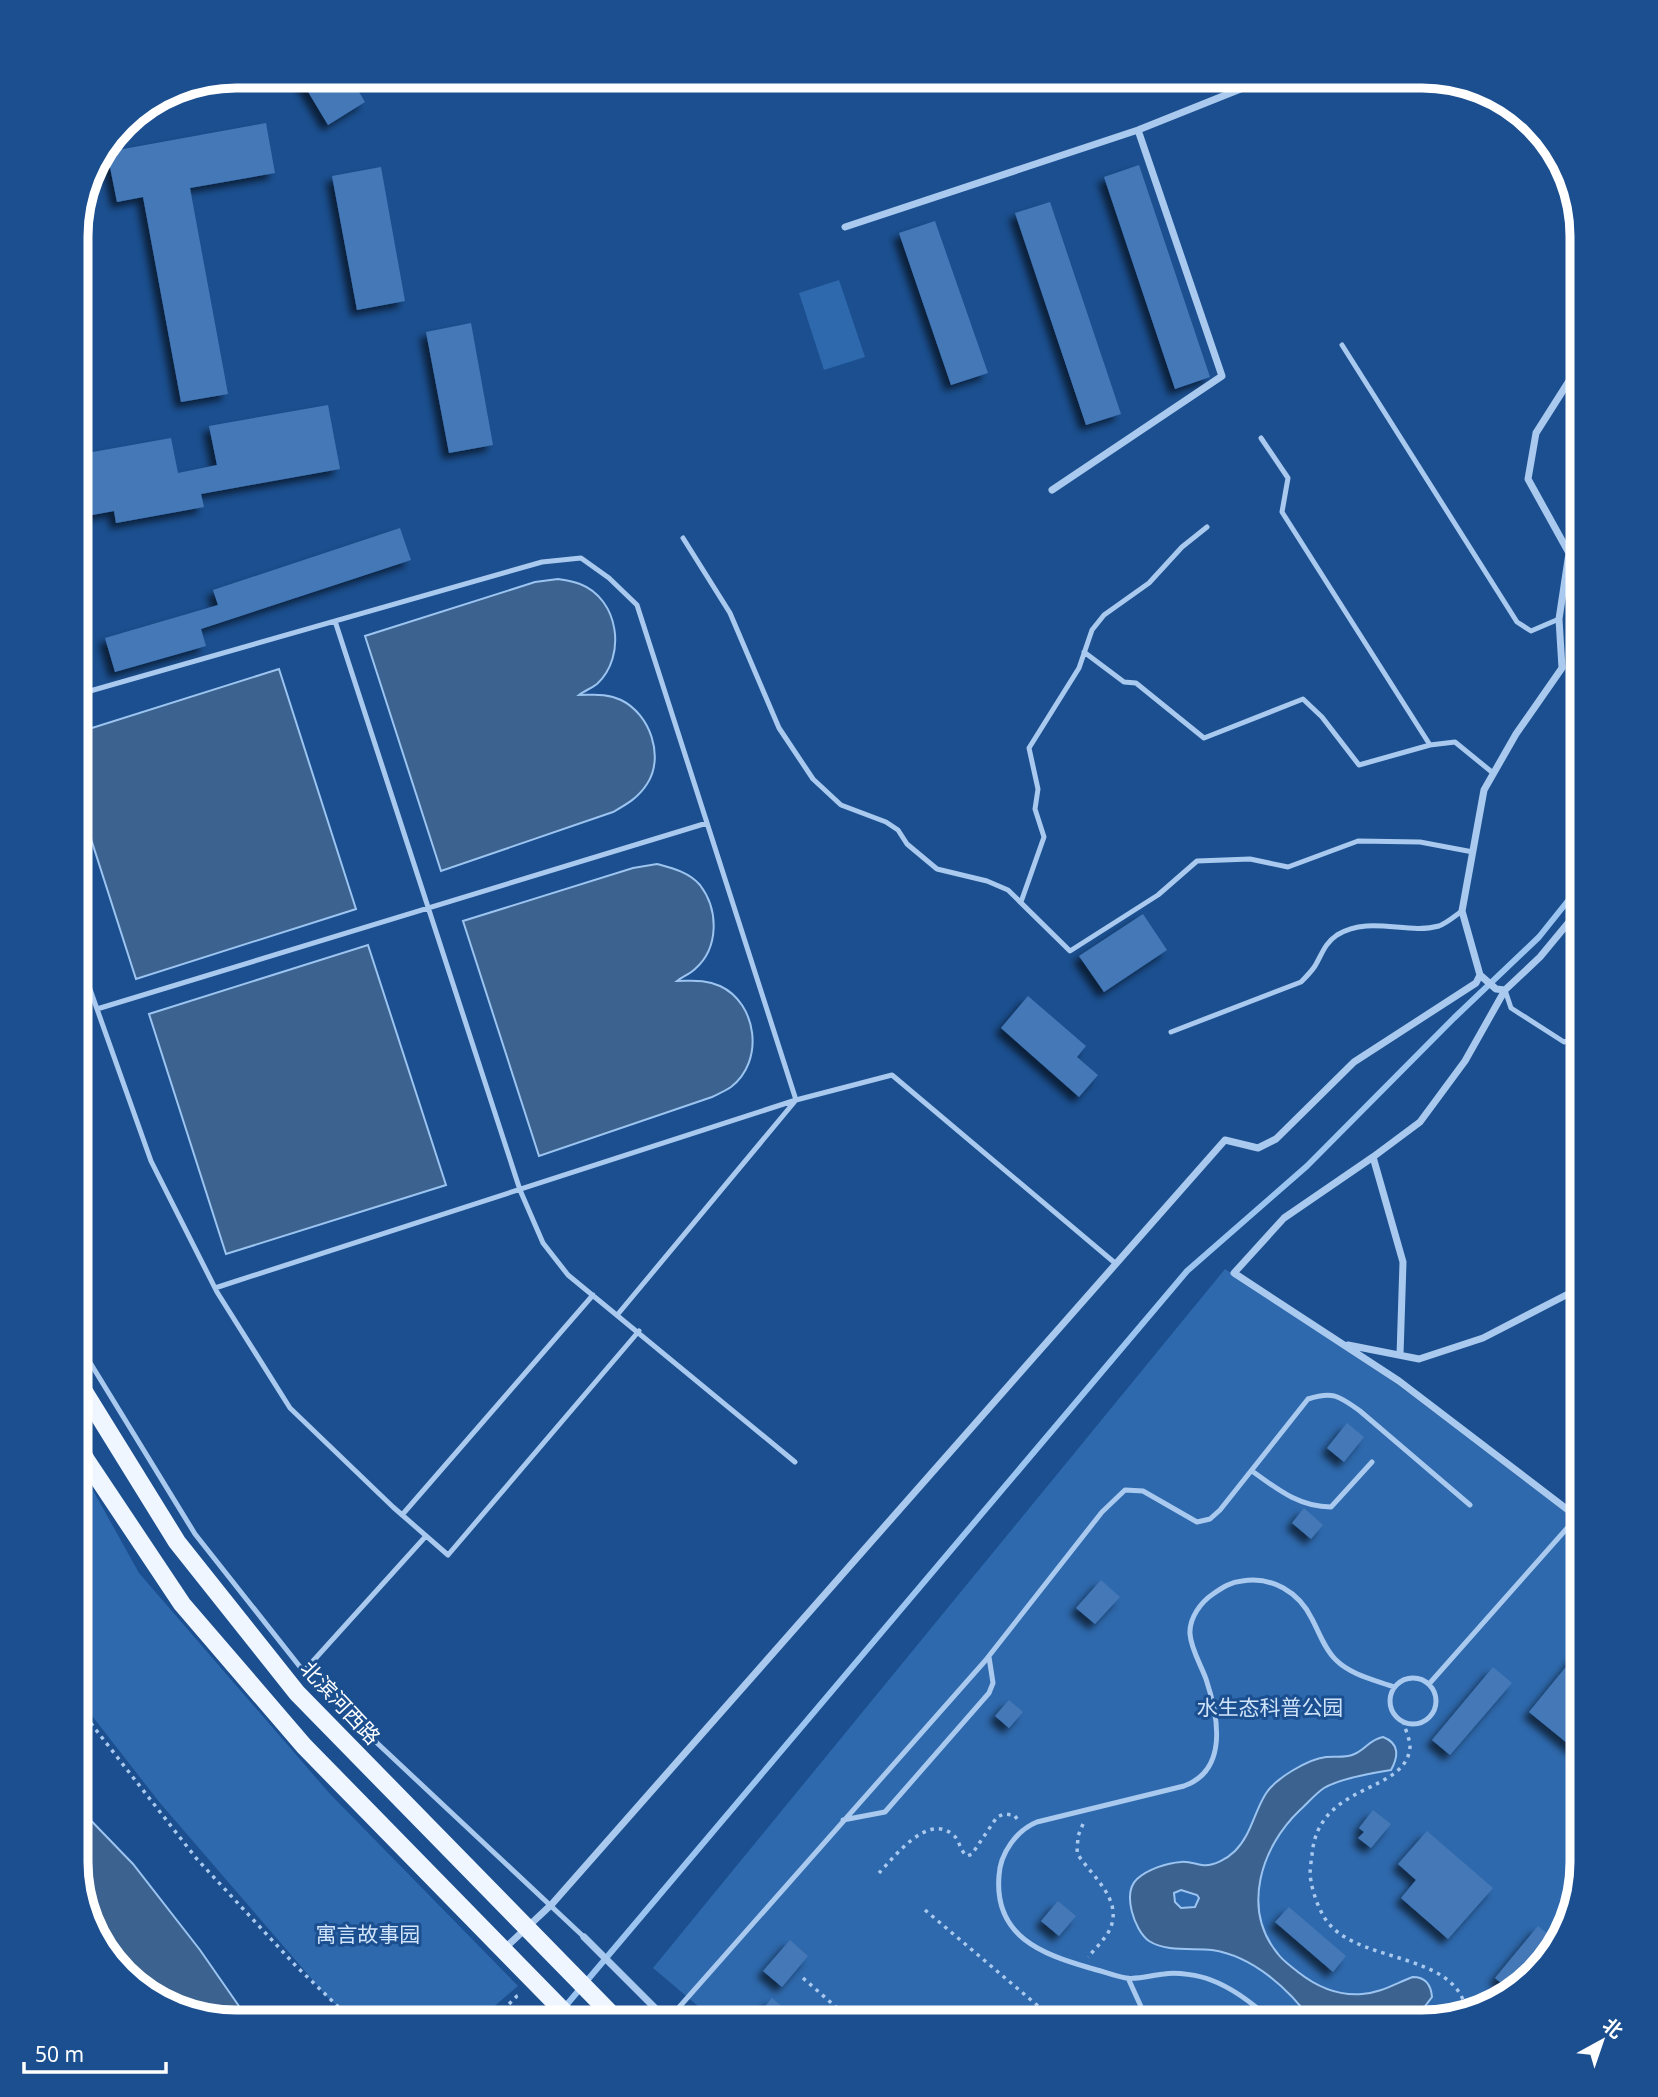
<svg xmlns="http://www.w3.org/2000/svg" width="1658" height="2097" viewBox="0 0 1658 2097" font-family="'Noto Sans','Noto Sans SC',sans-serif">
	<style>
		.green { fill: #2e69ad }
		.water { fill: #3c6290; stroke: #9cc4f0; stroke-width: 2; fill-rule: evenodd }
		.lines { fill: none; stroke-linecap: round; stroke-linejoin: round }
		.stream { stroke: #9cc4f0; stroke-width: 6 }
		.building { fill: #4478b7; filter: url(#shadow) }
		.path { stroke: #a9c9ee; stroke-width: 3.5; stroke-dasharray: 3.5 5; stroke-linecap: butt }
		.service { stroke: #a9c9ee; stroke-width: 5 }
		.minor { stroke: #a9c9ee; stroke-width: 7 }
		.primary { stroke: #f0f6ff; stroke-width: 18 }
		.labels { text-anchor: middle; stroke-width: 6; stroke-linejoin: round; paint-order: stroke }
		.street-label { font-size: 21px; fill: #fff; stroke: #1b4f8f }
		.park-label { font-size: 21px; fill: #cfe3fa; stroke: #1b4f8f }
		.rim { fill: none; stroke: #fff; stroke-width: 9 }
	</style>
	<defs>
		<filter id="shadow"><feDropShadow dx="-6" dy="6" stdDeviation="3.5" flood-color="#0009"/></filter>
	</defs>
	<rect width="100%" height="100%" fill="#1b4f8f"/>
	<path class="green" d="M 839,280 L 865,357 L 824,370 L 799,293 Z
		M 1225,1269 L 1398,1385 L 1565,1512 L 1583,1534 L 1583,1862 L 1561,1941 L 1511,1995 L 1423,2022 L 717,2022 L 653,1968 Z
		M 75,1458 L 139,1573 L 330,1794 L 518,1986 L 476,2022 L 356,2022 L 329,1999 L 160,1803 L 75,1694 Z"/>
	<path class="water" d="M 558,579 C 565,580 573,581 580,584 C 619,599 627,656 597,684 C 592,688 584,691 579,695 C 593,695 607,693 621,700 C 650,714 665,757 647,784 C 638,798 627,804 613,812 L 441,871 L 365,636 L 535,582 Z
		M 279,669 L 356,909 L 136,979 L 75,789 L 76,733 Z
		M 657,864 C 672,868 689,872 700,885 C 719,910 719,948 695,969 C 690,974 682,977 677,981 C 692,981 705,979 720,986 C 757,1003 765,1061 731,1087 C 725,1091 718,1094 712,1097 L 539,1156 L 463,921 L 633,868 Z
		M 368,945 L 446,1185 L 226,1254 L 149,1014 Z
		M 1383,1737 C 1399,1743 1399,1756 1391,1770 C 1372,1773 1341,1778 1324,1788 C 1315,1794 1308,1803 1300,1810 C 1261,1847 1241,1909 1278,1954 C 1283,1961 1291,1966 1298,1972 C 1317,1987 1338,1996 1362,1994 C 1381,1993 1396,1983 1413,1977 C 1425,1977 1431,1985 1432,1997 L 1413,2022 L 1313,2022 C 1289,1989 1253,1956 1212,1950 C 1192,1948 1166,1952 1149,1941 C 1134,1930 1122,1893 1137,1879 C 1148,1869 1167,1863 1181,1862 C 1188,1861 1195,1864 1202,1865 C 1213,1867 1228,1858 1235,1851 C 1251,1835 1254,1813 1265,1795 C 1274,1779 1308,1759 1326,1757 C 1335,1756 1344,1758 1352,1755 C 1365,1751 1368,1740 1383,1737 ZM 1181,1890 L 1197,1895 L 1199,1898 L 1195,1907 L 1181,1908 L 1175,1902 L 1174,1893 Z
		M 75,1804 L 133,1864 L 200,1950 L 250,2022 L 235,2022 L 156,2000 L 102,1950 L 75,1861 Z"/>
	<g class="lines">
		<path class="stream" d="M 552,2022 L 1187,1271 L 1307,1166 L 1454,1018 L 1539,937 L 1583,882"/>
	</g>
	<path class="building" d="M 298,75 L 349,75 L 365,102 L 328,125 Z
		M 266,123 L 275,173 L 190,188 L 228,394 L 181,402 L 143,197 L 117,202 L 107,152 Z
		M 1139,165 L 1210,377 L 1175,389 L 1104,177 Z
		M 381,167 L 405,301 L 357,310 L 332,176 Z
		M 1050,202 L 1121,414 L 1086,425 L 1015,213 Z
		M 935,221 L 988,373 L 951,385 L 899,233 Z
		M 471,323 L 493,445 L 449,453 L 426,332 Z
		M 328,405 L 340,469 L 201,494 L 204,507 L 116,523 L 114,511 L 76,518 L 76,455 L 171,438 L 178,473 L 217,465 L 209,426 Z
		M 400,528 L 411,560 L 201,629 L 206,646 L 115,672 L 105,638 L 218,605 L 213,590 Z
		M 1143,914 L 1167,950 L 1104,992 L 1079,956 Z
		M 1028,996 L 1086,1046 L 1077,1057 L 1098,1075 L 1079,1097 L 1001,1028 Z
		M 1347,1423 L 1364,1437 L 1344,1462 L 1327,1448 Z
		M 1304,1508 L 1323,1525 L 1311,1539 L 1292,1523 Z
		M 1101,1580 L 1120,1597 L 1095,1624 L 1076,1608 Z
		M 1583,1646 L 1583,1756 L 1529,1712 Z
		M 1493,1667 L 1512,1683 L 1450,1755 L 1432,1740 Z
		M 1009,1700 L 1023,1712 L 1009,1728 L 995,1716 Z
		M 1373,1810 L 1391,1824 L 1371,1848 L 1358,1838 L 1364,1832 L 1359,1828 Z
		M 1427,1831 L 1493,1888 L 1448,1939 L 1401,1898 L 1416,1880 L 1398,1864 Z
		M 1058,1901 L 1076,1916 L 1059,1936 L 1041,1921 Z
		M 1289,1907 L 1346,1956 L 1333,1972 L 1275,1922 Z
		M 1538,1926 L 1559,1943 L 1513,1993 L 1495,1978 Z
		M 790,1940 L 808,1956 L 782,1987 L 763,1971 Z
		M 772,1998 L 800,2022 L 778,2022 L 763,2009 Z"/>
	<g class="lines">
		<path class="path" d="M 75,1703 L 196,1858 L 296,1966 L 354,2022
			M 1403,1721 C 1405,1729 1410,1739 1410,1747 C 1406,1795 1318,1781 1312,1855 C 1311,1863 1309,1873 1311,1881 C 1313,1894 1321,1916 1330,1925 C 1364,1963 1454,1953 1466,2009
			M 1083,1824 L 1078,1836 L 1077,1853 C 1091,1876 1125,1900 1109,1931 C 1104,1940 1095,1949 1088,1957
			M 879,1873 C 895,1856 927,1814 952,1834 C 960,1839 959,1850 967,1856 L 972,1854 L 997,1817 L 1004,1814 L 1014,1815 L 1018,1820
			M 925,1910 L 1057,2022
			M 803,1978 L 853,2022
			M 491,2022 L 517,1996 L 522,1994"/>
		<path class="service" d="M 1342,345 L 1517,622 L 1531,631 L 1559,619
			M 1261,438 L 1288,478 L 1282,512 L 1430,745 L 1455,742 L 1493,773
			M 683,538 L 730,613 L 779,728 L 813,779 L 841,805 L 886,822 L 898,830 L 907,844 L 937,869 L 987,881 L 1008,890 L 1070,951 L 1158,895 L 1197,861 L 1250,859 L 1288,867 L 1358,841 L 1420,842 L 1473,852
			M 335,621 L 520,1190 L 543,1243 L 568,1275 L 795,1462
			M 1084,652 L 1124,682 L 1136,683 L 1204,738 L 1303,699 L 1322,717 L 1359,765 L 1430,745
			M 76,695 L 542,562 L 581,558 L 609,578 L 637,605 L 796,1100
			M 1021,902 L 1044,837 L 1035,809 L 1038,789 L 1029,748 L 1079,668 L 1092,630 L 1104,615 L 1149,583 L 1182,547 L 1207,527
			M 75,947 L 151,1161 L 217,1292 L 290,1408 L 393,1507 L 448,1555 L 639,1331
			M 1505,990 L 1511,1008 L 1564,1042 L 1583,1037
			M 97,1009 L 707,823
			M 1171,1032 L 1301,982 C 1306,977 1311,972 1315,966 C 1322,954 1325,943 1337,935 C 1370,915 1406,935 1439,926 C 1447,923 1455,916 1462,911
			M 215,1288 L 796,1100 L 892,1075 L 1115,1263
			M 618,1314 L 796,1100
			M 75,1338 L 195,1534 L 312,1682 L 584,1937
			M 1252,1471 C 1277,1489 1299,1507 1331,1507 L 1372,1462
			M 402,1515 L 593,1295
			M 304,1671 L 426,1536
			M1390 1701a23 23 0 1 1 46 0a23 23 0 1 1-46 0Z
			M 1429,1684 L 1569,1526
			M 843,1820 L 885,1812 L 989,1693 L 993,1683 L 989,1657
			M 1128,1978 L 1148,2022
			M 666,2022 L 985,1661 L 1102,1512 L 1125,1490 L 1143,1491 L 1197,1522 L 1210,1519 L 1220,1510 L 1308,1399 C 1333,1391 1339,1396 1360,1411 L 1470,1505
			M 1273,2022 C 1255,2005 1235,1989 1211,1980 C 1199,1975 1177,1972 1164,1974 C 1152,1975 1138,1980 1126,1978 C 1114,1976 1102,1971 1090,1968 C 1041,1954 994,1936 999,1876 C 1000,1853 1017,1830 1037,1822 L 1184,1786 C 1229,1770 1218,1715 1206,1679 C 1201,1665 1191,1649 1190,1634 C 1189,1618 1201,1602 1213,1594 C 1223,1587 1231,1582 1242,1581 C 1272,1576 1299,1592 1312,1619 C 1319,1632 1325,1650 1336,1660 C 1351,1675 1375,1680 1394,1687"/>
		<path class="minor" d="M 845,227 L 1138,130 L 1273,76
			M 1052,490 L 1222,376 L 1138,130
			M 1480,975 L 1496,989 L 1505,990 L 1540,957 L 1583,905
			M 1505,990 L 1465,1061 L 1420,1122 L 1373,1157 L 1284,1218 L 1234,1273 L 1399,1381 L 1568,1510 L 1583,1518
			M 1373,1157 L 1403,1262 L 1400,1355
			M 1348,1345 L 1419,1359 L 1483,1338 L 1572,1292 L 1583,1289
			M 584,1937 L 669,2022
			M 504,1949 L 552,1904 L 1225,1140 L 1258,1148 L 1276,1139 L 1354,1062 L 1476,983 L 1480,975 L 1462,911 L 1484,790 L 1516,734 L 1562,668 L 1559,619 L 1569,553 L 1528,479 L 1536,433 L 1583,359"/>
		<path class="primary" d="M 75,1377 L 177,1542 L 297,1693 L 619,2022
			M 75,1439 L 86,1460 L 182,1604 L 304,1746 L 574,2022"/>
	</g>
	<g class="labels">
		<g class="street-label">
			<text transform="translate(340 1703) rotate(47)" y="7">北滨河西路</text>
		</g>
		<g class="park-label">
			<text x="1270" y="1715">水生态科普公园</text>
			<text x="368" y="1942">寓言故事园</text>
		</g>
	</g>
	<path d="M0 0H1658V2097H0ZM236 88H1422A148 148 0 0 1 1570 236V1862A148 148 0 0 1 1422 2010H236A148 148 0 0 1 88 1862V236A148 148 0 0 1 236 88Z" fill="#1b4f8f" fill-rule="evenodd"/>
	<path class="rim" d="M236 88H1422A148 148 0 0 1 1570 236V1862A148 148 0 0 1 1422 2010H236A148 148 0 0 1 88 1862V236A148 148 0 0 1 236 88Z"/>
	<g transform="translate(1602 2041) rotate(40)" stroke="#1b4f8f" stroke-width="5" paint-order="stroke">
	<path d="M0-5L12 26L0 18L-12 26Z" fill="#ffffff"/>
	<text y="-10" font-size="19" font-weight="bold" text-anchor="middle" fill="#ffffff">北</text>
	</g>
	<path d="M24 2062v10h142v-10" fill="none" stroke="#ffffff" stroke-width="3.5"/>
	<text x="35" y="2062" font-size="21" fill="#ffffff" stroke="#1b4f8f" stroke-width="5" paint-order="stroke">50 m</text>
</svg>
